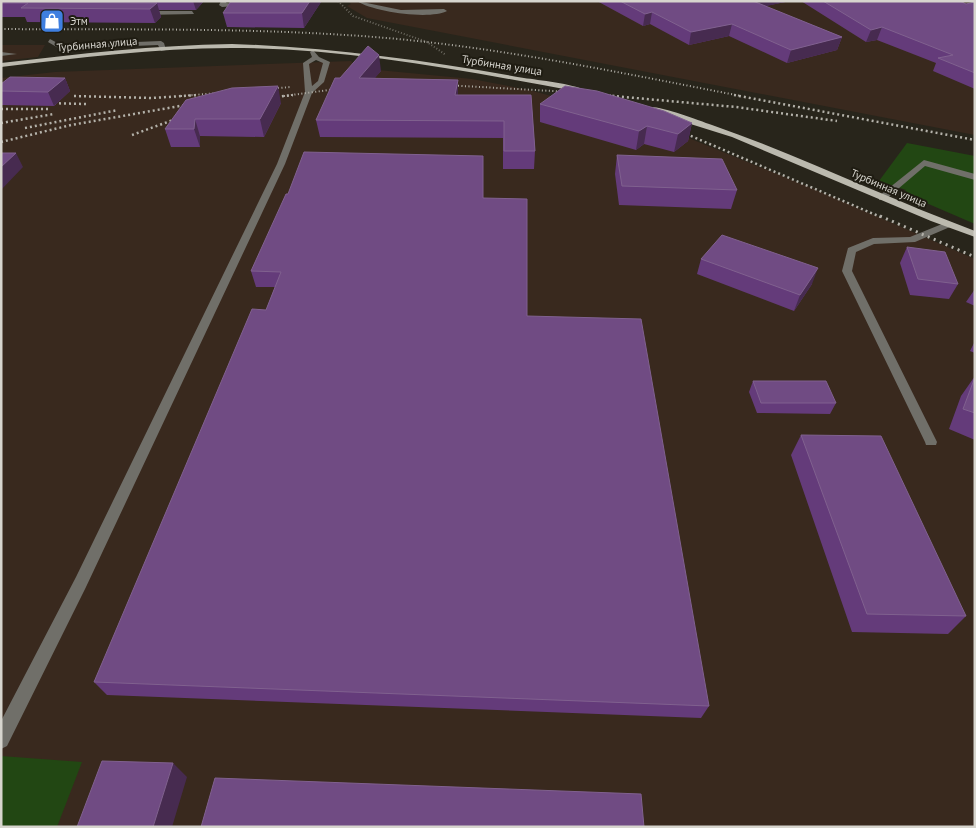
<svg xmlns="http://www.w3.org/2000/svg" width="976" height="828" viewBox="0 0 976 828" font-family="'PT Sans',sans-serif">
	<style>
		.industrial { fill: #39291e }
		.green { fill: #224713 }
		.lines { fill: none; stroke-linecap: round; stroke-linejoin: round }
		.path { stroke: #6b685f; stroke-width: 2; stroke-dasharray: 1 2; stroke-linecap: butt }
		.minor { fill: #706f69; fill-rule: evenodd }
		.major { fill: #bbb9ae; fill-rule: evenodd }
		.rail-far2 { stroke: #b4b2aa; stroke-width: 2; stroke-dasharray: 1 2.5; stroke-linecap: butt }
		.rail-far1 { stroke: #b4b2aa; stroke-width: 2.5; stroke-dasharray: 2 3; stroke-linecap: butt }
		.rail { stroke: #b4b2aa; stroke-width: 3; stroke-dasharray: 2 4.5; stroke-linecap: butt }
		.wall { fill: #643b7a }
		.shaded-wall { fill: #472b50 }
		.building { fill: #704b83; stroke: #80618f }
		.labels { text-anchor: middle; stroke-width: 4; stroke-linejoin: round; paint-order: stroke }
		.far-poi-label { font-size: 11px; fill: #d7d5ce; stroke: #1f1c12; text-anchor: start }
		.far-street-label { font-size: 11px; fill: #d7d5ce; stroke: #1f1c12 }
	</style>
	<rect width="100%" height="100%" fill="#28251b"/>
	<path class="industrial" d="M 348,1 L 975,1 L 975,135 L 367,18 L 347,6 L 351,4 Z
		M 1,45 L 45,45 L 38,57 L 1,61 Z
		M 351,61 L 357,68 L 472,79 L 529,90 L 652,123 L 814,189 L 975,259 L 975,827 L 1,827 L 1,78 L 55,72 Z"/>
	<path class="green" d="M 907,143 L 975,156 L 975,224 L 903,193 L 906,190 L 879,181 Z
		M 1,756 L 82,762 L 57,827 L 1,827 Z"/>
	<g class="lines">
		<path class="path" d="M 338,1 L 353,16 L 427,42 L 446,55"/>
		<path class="minor" d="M 221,1 L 227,1 L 226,3 L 248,5 L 222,7 L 219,5 Z
			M 357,1 L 401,10 L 444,9 L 447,11 C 430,20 373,12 357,1 Z
			M 192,11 L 194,14 L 144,15 L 141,13 L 144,11 Z
			M 50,39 L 61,45 L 161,41 L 164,43 L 166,50 L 161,51 L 158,45 L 60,49 L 48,42 Z
			M 313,50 L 319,57 L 330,62 L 324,82 L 312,93 L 285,164 L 86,587 L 7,746 L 1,749 L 1,721 L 76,577 L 277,164 L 305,92 L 303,63 L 312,57 L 310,52 ZM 316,60 L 323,63 L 318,81 L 312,86 L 309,64 Z
			M 1,52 L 17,54 L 1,56 Z
			M 924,160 L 975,174 L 975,180 L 925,166 L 885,200 L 879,200 L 879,196 Z
			M 947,222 L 952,225 L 950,227 L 915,242 L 874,244 L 856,252 L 852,271 L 937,442 L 936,445 L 926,445 L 925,442 L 842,271 L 848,248 L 873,238 L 910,237 Z"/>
		<path class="major" d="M 232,44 C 331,47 427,61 524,78 C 538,80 574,84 584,90 L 580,92 C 465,71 349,48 231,48 C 154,48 78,58 1,67 L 1,63 C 78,54 155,45 232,44 Z
			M 649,107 C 662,106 698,120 712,125 C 801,156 886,198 975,231 L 975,237 L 931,221 L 732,137 L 649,111 Z"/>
		<path class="rail-far2" d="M 1,29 C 133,30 266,27 398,39 C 513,50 627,74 741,96
			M 444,85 L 571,92
			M 264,89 L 291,87
			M 596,94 L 616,96
			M 181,96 L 219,93
			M 284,96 L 344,88"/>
		<path class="rail-far1" d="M 602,95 L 736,107 L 837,121
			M 734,95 L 975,140
			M 74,96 L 152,98 L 198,95
			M 267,98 L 293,95
			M 44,103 L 86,104
			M 1,109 L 51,109
			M 1,123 L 54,114
			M 25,128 L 118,110
			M 677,130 L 883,218
			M 132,135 L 184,116
			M 1,142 L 71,125 L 197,103"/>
		<path class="rail" d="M 880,216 L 975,257"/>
	</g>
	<path class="wall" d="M 1,1 L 35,2 L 35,1 L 204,1 L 196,10 L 159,10 L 161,17 L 155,23 L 27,22 L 25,17 L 1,17 Z
		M 597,1 L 790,1 L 765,6 L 842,37 L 837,50 L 787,63 L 729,36 L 689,45 L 650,24 L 643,26 Z
		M 801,1 L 960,1 L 966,4 L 975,2 L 975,89 L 933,71 L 936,63 L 877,40 L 866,42 Z
		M 321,2 L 304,28 L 227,27 L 223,13 Z
		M 381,71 L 374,78 L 458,80 L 458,95 L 531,95 L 535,151 L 534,169 L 503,169 L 503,138 L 320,137 L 316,120 L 340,78 Z
		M 65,78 L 70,91 L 54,106 L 1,105 L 1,84 Z
		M 186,100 L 281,103 L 264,137 L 200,136 L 200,147 L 171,147 L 165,129 Z
		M 540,104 L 692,123 L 688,141 L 674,152 L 644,144 L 636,150 L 540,122 Z
		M 617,155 L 737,190 L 731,209 L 619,205 L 615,174 Z
		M 483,198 L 527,316 L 709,706 L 701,718 L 107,695 L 94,682 L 266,310 L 275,287 L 256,287 L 251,271 Z
		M 907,247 L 958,284 L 949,299 L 910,295 L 900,263 Z
		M 701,259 L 812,284 L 794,311 L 697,274 Z
		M 975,289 L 975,306 L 966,302 Z
		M 975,341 L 975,353 L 970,351 Z
		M 975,376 L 975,440 L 949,429 L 961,396 Z
		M 753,381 L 836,403 L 830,414 L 757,413 L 749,392 Z
		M 801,435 L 966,616 L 948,634 L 852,632 L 791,455 Z"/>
	<path class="shaded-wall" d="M 193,1 L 204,1 L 196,10 Z
		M 310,1 L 321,2 L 304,28 L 302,13 Z
		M 746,1 L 790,1 L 744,11 Z
		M 157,3 L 161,17 L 155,23 L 150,9 Z
		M 652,12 L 650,24 L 643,26 L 645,14 Z
		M 732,24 L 729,36 L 689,45 L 691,32 Z
		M 882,27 L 877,40 L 866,42 L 871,30 Z
		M 842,37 L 837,50 L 787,63 L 791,50 Z
		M 379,55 L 381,71 L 361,95 L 359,78 Z
		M 65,78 L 70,91 L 54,106 L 48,92 Z
		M 458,80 L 458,96 L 455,95 Z
		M 278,86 L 281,103 L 264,137 L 260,119 Z
		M 195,119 L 200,136 L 200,147 L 194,129 Z
		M 692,123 L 688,141 L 674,152 L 678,134 Z
		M 647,126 L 644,144 L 636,150 L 639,131 Z
		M 16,153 L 23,167 L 1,190 L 1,167 Z
		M 818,268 L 812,284 L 794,311 L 800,295 Z
		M 173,763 L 187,777 L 172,827 L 153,827 Z"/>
	<path class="building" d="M 1,1 L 20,2 L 157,3 L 150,9 L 21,8 L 28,3 L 1,3 Z
		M 231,1 L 310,1 L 302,13 L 223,13 Z
		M 620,1 L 753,1 L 842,37 L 791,50 L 732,24 L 691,32 L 652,12 L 645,14 Z
		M 823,1 L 960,1 L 966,4 L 975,2 L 975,73 L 938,58 L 953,55 L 882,27 L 871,30 Z
		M 368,46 L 379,55 L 359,78 L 458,80 L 455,95 L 531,95 L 535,151 L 504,151 L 504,121 L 316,120 L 335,78 L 340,78 Z
		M 10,77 L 65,78 L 48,92 L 1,91 L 1,84 Z
		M 278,86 L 260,119 L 195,119 L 194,129 L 165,129 L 186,100 L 232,88 Z
		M 565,86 L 597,91 L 664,111 L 692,123 L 678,134 L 647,126 L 639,131 L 540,104 Z
		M 304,152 L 483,156 L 483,198 L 527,199 L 527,316 L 641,319 L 709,706 L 94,682 L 252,309 L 266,310 L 281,272 L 251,271 L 286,194 L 288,194 Z
		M 1,153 L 16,153 L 1,167 Z
		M 617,155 L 722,159 L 737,190 L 622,186 Z
		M 722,235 L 818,268 L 800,295 L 701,259 Z
		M 907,247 L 945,252 L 958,284 L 918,279 Z
		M 975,377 L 975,413 L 963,409 Z
		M 753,381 L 826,381 L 836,403 L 761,403 Z
		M 801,435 L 881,436 L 966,616 L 867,614 Z
		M 102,761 L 173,763 L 153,827 L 77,827 Z
		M 215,778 L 641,794 L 644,827 L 201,827 Z"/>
	<defs>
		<g id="shop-square" transform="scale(1.25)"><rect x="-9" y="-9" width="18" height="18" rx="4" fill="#3f7fe0" stroke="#1f1c12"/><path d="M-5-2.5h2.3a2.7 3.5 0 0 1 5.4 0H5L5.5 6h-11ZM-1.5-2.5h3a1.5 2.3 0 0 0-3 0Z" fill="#fff"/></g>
	</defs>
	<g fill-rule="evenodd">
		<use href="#shop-square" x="52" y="21"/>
	</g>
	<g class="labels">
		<g class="far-poi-label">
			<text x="70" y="25">Этм</text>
		</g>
		<g class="far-street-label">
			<text transform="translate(97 44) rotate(-5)" y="4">Турбинная улица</text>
			<text transform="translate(502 65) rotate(9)" y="4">Турбинная улица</text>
			<text transform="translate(889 188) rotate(23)" y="4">Турбинная улица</text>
		</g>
	</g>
	<rect width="976" height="828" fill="none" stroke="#d7d5ce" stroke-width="5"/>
</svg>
